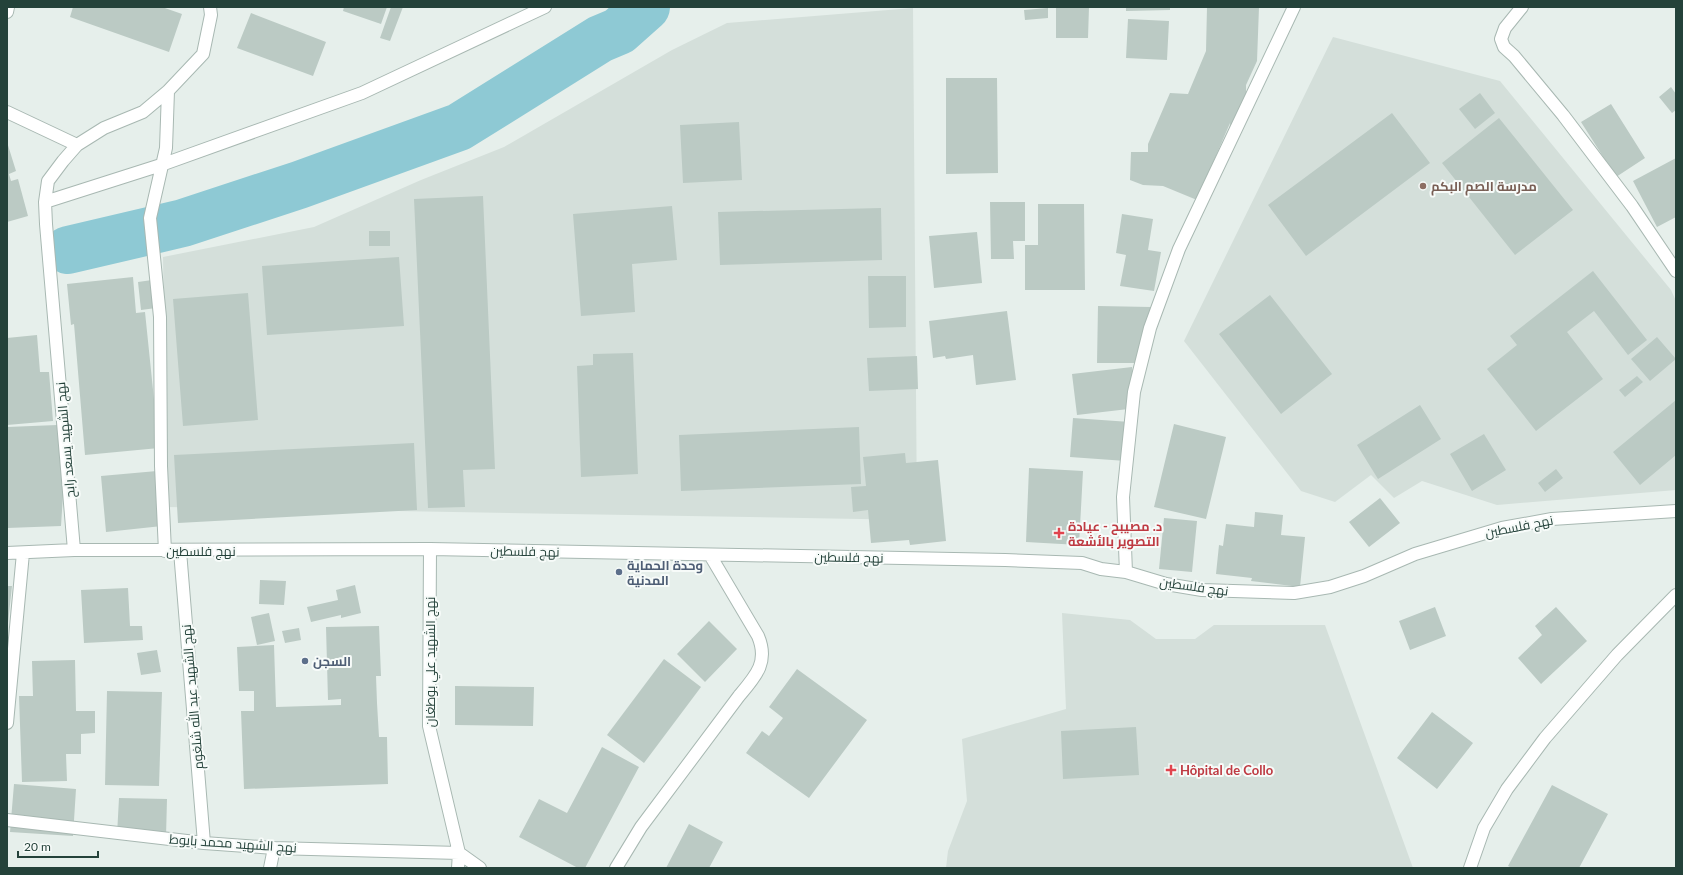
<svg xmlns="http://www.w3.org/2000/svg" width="1683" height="875" viewBox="0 0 1683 875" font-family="Lato,Cairo,sans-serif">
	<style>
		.built { fill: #d4dfda }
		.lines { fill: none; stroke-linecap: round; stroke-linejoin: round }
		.river { stroke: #8ec9d4; stroke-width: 48 }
		.building { fill: #bbcac4 }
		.service-casing { stroke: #a8b8b2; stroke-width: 14 }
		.minor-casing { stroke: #a8b8b2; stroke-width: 14 }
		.tertiary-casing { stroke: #a8b8b2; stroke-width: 14 }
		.service { stroke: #fff; stroke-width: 12 }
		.minor { stroke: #fff; stroke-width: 12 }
		.tertiary { stroke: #fff; stroke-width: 12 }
		.education-dot { fill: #8d6e63; stroke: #f7fbf9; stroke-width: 1.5 }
		.health-dot { fill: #e0444e; stroke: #f7fbf9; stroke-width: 1.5 }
		.service-dot { fill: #5c6f8a; stroke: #f7fbf9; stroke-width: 1.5 }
		.labels { text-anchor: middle; stroke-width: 4; stroke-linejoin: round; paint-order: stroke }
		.education-label { font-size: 13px; font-weight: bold; fill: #785e54; stroke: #f7fbf9; text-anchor: start }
		.street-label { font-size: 13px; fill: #24423a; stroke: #f7fbf9 }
		.health-label { font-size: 13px; font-weight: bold; fill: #be3a42; stroke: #f7fbf9; text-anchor: start }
		.service-label { font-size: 13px; font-weight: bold; fill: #4e5e75; stroke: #f7fbf9; text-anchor: start }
	</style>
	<rect width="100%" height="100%" fill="#e6efeb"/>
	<path class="built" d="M 913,8 L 917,520 L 167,507 L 163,257 L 314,227 L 421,180 L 504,147 L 672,50 L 727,23 Z
		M 1333,37 L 1500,81 L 1671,290 L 1676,301 L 1676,490 L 1497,505 L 1422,481 L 1394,498 L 1371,475 L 1335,502 L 1301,491 L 1184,341 Z
		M 1062,613 L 1130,620 L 1156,639 L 1195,639 L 1214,625 L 1325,625 L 1413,868 L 946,868 L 948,851 L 967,801 L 962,739 L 1066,709 Z"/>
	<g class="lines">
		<path class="river" d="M 68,250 L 183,223 L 299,185 L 459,127 L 600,39 L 619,31 L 646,7"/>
	</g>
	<path class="building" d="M 73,7 L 162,7 L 182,14 L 169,52 L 70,17 Z
		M 344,7 L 387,7 L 381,24 L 343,11 Z
		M 391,7 L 403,7 L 390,41 L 380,38 Z
		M 1056,7 L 1089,7 L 1088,38 L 1056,38 Z
		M 1126,7 L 1170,7 L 1170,10 L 1126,11 Z
		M 1207,7 L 1259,7 L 1257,61 L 1246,85 L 1246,95 L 1229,133 L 1230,123 L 1197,200 L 1163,186 L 1143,185 L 1130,180 L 1131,152 L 1148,152 L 1148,144 L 1170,93 L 1188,94 L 1206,51 Z
		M 1048,8 L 1048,18 L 1025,20 L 1024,10 Z
		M 251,13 L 326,42 L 313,76 L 237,48 Z
		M 1128,19 L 1169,21 L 1167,60 L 1126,58 Z
		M 946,78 L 997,78 L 998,173 L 946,174 Z
		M 1671,87 L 1676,94 L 1676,110 L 1672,113 L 1659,97 Z
		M 1480,93 L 1495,113 L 1475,129 L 1459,109 Z
		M 1611,104 L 1645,158 L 1616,177 L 1581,122 Z
		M 1392,113 L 1430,163 L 1306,256 L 1268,205 Z
		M 1499,118 L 1573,210 L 1515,255 L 1442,163 Z
		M 739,122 L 742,180 L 683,183 L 680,125 Z
		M 7,142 L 16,171 L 9,174 L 11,181 L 18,179 L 28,216 L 7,222 Z
		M 1676,158 L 1676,217 L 1657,227 L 1633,181 Z
		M 483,196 L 495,469 L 463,470 L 465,507 L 428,508 L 414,199 Z
		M 990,202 L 1025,202 L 1025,241 L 1013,241 L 1014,259 L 991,259 Z
		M 1038,204 L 1084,204 L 1085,290 L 1025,290 L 1025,245 L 1038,245 Z
		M 672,206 L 677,260 L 632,264 L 635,312 L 581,316 L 573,214 Z
		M 881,208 L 882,260 L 720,265 L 718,212 Z
		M 1122,214 L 1153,219 L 1148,250 L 1161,252 L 1154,291 L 1120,286 L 1126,255 L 1116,253 Z
		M 369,231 L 390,231 L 390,246 L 369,246 Z
		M 977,232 L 982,283 L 934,288 L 929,236 Z
		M 399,257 L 404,326 L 267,335 L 262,266 Z
		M 1593,271 L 1647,340 L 1628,355 L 1594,311 L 1567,332 L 1603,379 L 1536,431 L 1487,369 L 1517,345 L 1510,336 Z
		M 868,276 L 906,276 L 906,327 L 869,328 Z
		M 133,277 L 136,313 L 145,312 L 159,448 L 85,455 L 74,324 L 71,325 L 67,284 Z
		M 152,280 L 156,308 L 141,310 L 138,282 Z
		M 248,293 L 258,420 L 183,426 L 173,299 Z
		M 1270,295 L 1332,374 L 1281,414 L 1219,334 Z
		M 1098,306 L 1151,307 L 1151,346 L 1139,363 L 1097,363 Z
		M 1007,311 L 1016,380 L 976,385 L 973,355 L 946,359 L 945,356 L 933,358 L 929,321 Z
		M 37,335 L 40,372 L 49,372 L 53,421 L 7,425 L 7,338 Z
		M 1657,337 L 1676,359 L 1650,381 L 1631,359 Z
		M 633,353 L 638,474 L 581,477 L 577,366 L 593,365 L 593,354 Z
		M 917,356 L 918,389 L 869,391 L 867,358 Z
		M 1132,367 L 1137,408 L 1077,415 L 1072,374 Z
		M 1637,376 L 1643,382 L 1625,397 L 1619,390 Z
		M 1676,400 L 1676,455 L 1640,485 L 1613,452 Z
		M 1420,405 L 1441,439 L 1378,479 L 1357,445 Z
		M 1073,418 L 1130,422 L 1126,461 L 1070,457 Z
		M 1174,424 L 1226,437 L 1206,519 L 1154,507 Z
		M 57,425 L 63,495 L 61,526 L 7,528 L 7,427 Z
		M 859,427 L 861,484 L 681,491 L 679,435 Z
		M 1484,434 L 1506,470 L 1472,491 L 1450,454 Z
		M 414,443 L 417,510 L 178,523 L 174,455 Z
		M 905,453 L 906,463 L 938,460 L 946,541 L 910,545 L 909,540 L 871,543 L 868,510 L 853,512 L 851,487 L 866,486 L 863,457 Z
		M 1029,468 L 1083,471 L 1079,545 L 1026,542 Z
		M 1556,469 L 1563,478 L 1545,492 L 1538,483 Z
		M 157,471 L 162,526 L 106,532 L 101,476 Z
		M 1380,498 L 1400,523 L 1369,547 L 1349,522 Z
		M 1255,512 L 1283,515 L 1281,535 L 1305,537 L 1300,587 L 1251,581 L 1252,578 L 1216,574 L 1219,545 L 1223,546 L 1226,524 L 1254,527 Z
		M 1164,518 L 1197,521 L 1192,572 L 1159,569 Z
		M 260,580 L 286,581 L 284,605 L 259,604 Z
		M 355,585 L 361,613 L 341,618 L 341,615 L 311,622 L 307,607 L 338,600 L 336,590 Z
		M 7,586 L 12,586 L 8,623 L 7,623 Z
		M 128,588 L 130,626 L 142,626 L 143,640 L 84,643 L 81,590 Z
		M 1435,607 L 1446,636 L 1410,650 L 1399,621 Z
		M 1556,607 L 1587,641 L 1541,684 L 1518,658 L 1542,635 L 1535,626 Z
		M 269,613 L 275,641 L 257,645 L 251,617 Z
		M 709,621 L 737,649 L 705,682 L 677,654 Z
		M 379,626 L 381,676 L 376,676 L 377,703 L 379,737 L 387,737 L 388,784 L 244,789 L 241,711 L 254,711 L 254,691 L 239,691 L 237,647 L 274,645 L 276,707 L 341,705 L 341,699 L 328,700 L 326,627 Z
		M 299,628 L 301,640 L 285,643 L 282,631 Z
		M 157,650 L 161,672 L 141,675 L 137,653 Z
		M 664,659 L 701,687 L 644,763 L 607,735 Z
		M 75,660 L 76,711 L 95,711 L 95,733 L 81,734 L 81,754 L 66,754 L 67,781 L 22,782 L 19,696 L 33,696 L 32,661 Z
		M 797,669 L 867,720 L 809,798 L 746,753 L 762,731 L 769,736 L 783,718 L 769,707 Z
		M 455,686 L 534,687 L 533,726 L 455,725 Z
		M 107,691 L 162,692 L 159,786 L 105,785 Z
		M 1432,712 L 1473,743 L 1437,789 L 1397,758 Z
		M 1136,727 L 1139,775 L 1063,779 L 1061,731 Z
		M 602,747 L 639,767 L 585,868 L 578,868 L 519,837 L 539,799 L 567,813 Z
		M 14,784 L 76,789 L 73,836 L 10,832 Z
		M 1552,785 L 1608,814 L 1579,868 L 1512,868 L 1508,866 Z
		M 119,798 L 167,799 L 166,837 L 117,835 Z
		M 689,824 L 723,842 L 709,868 L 666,868 Z"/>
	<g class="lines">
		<g class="service-casing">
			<path id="service" d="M 7,12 L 8,7"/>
		</g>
		<g class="minor-casing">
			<path id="minor" d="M 1522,7 L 1505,28 L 1501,39 L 1504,47 L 1514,56 L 1563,115 L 1632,206 L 1676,271
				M 7,112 L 77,145
				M 45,202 L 161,165 L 362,93 L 545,7
				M 430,549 L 429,726 L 459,853 L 458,868
				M 74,550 L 46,224 L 45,202 L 48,181 L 63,161 L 77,145 L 104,128 L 143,112 L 168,91 L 203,54 L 211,15 L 210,7
				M 165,551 L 161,466 L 160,317 L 150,218 L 166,148 L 168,91
				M 180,551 L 204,843
				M 7,553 L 74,550 L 430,549 L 1005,560 L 1082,563 L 1101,569 L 1126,572 L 1166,584 L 1202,590 L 1294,593 L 1330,587 L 1364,576 L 1415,554 L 1502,528 L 1552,519 L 1676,511
				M 1126,572 L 1123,497 L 1134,392 L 1150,328 L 1179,249 L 1294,7
				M 7,723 L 23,553
				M 7,820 L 204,843 L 274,848 L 459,853 L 480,868
				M 270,868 L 274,848
				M 616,868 L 641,827 L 739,696 C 756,676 769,662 758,636 L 710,555"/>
		</g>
		<g class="tertiary-casing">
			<path id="tertiary" d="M 1470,868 L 1484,828 L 1507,789 L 1545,738 L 1617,655 L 1676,595"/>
		</g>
		<use href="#service" class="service"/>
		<use href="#minor" class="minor"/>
		<use href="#tertiary" class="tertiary"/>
	</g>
	<circle class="education-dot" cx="1423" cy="186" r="4"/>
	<g class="health-dot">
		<path d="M1057 527h4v4h4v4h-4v4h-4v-4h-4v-4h4z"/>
		<path d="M1169 764h4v4h4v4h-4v4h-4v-4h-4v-4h4z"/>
	</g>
	<g class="service-dot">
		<circle cx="619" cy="572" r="4"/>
		<circle cx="305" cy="661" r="4"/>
	</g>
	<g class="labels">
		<g class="education-label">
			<text x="1431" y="191">مدرسة الصم البكم</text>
		</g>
		<g class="street-label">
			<text transform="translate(65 440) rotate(-95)" y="5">نهج الشهيد يسعد رابح</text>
			<text transform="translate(1519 526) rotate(-11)" y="5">نهج فلسطين</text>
			<text x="201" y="556">نهج فلسطين</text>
			<text transform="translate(525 551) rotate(1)" y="5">نهج فلسطين</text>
			<text transform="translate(849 557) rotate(1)" y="5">نهج فلسطين</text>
			<text transform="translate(1194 586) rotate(8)" y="5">نهج فلسطين</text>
			<text transform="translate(430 662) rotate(-90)" y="5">نهج الشهيد علي بوطغان</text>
			<text transform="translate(192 697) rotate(-95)" y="5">نهج الشهيد عبد الله شلغوم</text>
			<text transform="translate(233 843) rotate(4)" y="5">نهج الشهيد محمد بايوط</text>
		</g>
		<g class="health-label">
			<text x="1068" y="531">د. مصيبح - عيادة<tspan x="1068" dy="15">التصوير بالأشعة</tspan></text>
			<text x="1180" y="775">Hôpital de Collo</text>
		</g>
		<g class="service-label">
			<text x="627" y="570">وحدة الحماية<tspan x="627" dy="15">المدنية</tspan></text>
			<text x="313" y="666">السجن</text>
		</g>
	</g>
	<rect width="1683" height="875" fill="none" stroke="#24423a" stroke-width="16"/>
	<path d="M18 851v6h80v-6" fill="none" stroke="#24423a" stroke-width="2"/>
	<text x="24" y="851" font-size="12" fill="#24423a" stroke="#f7fbf9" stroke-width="3" paint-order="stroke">20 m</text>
</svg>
